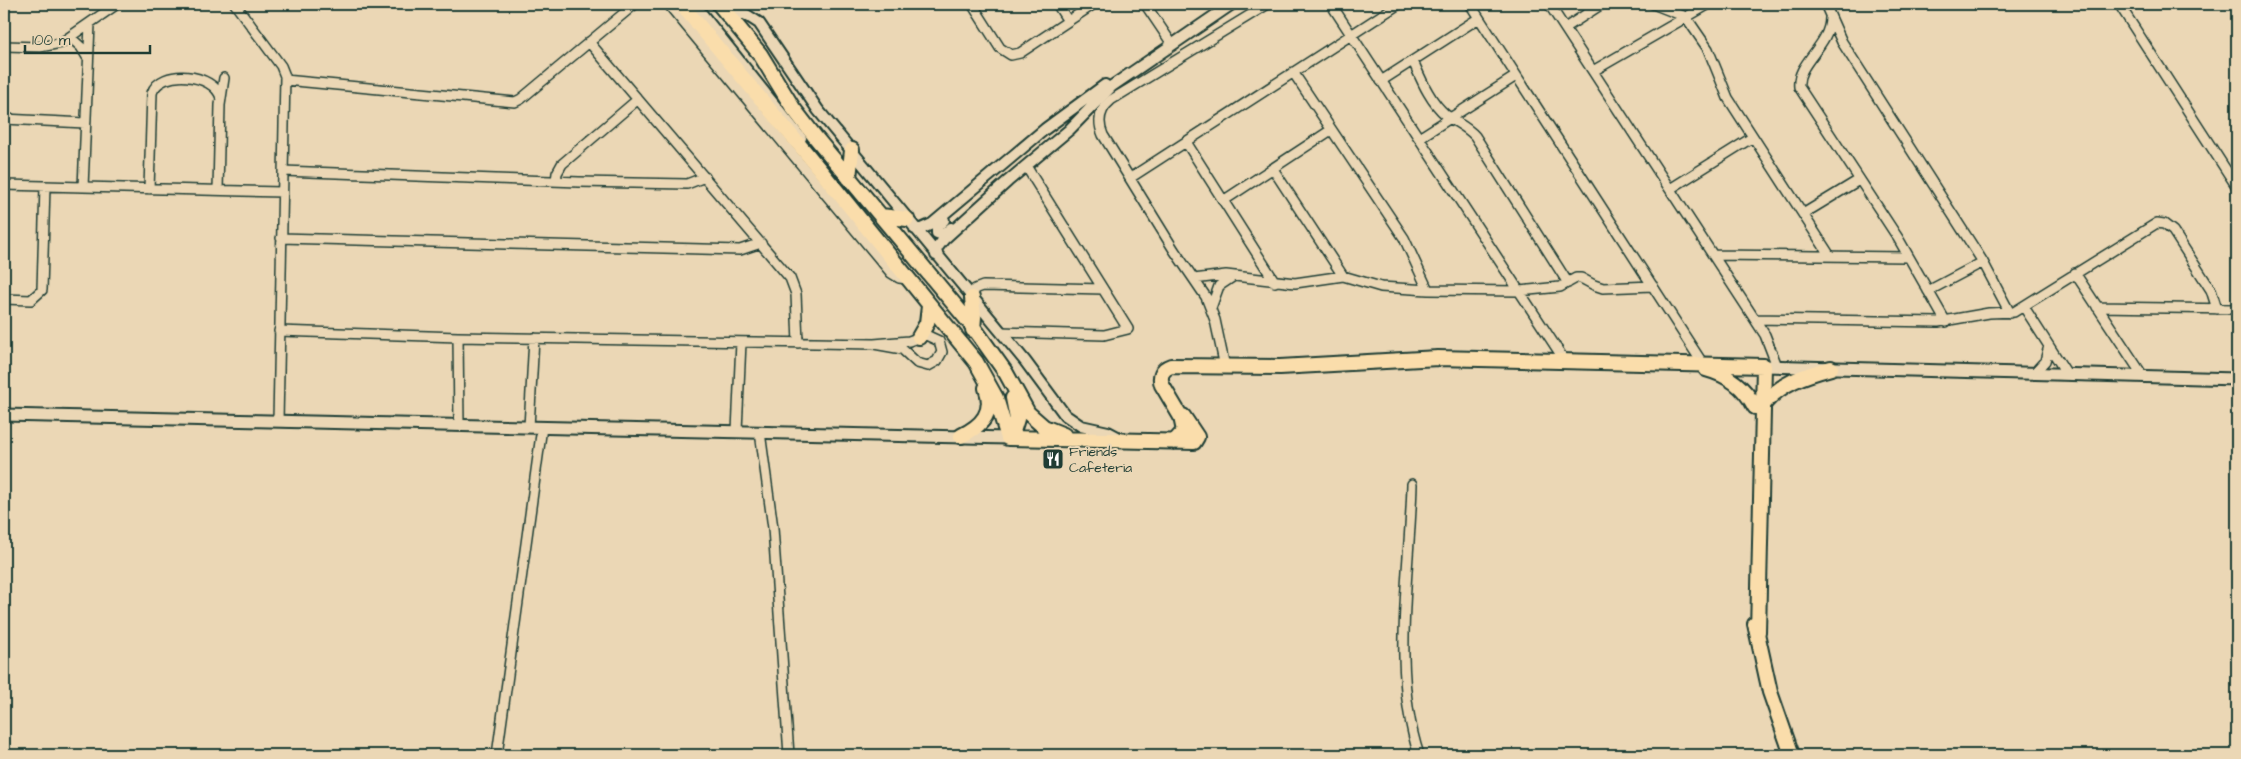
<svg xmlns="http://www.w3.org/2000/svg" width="2241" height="759" viewBox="0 0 2241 759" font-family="'Architects Daughter',sans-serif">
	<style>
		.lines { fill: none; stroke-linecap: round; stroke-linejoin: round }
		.minor-casing { stroke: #1f3d34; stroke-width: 12 }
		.tertiary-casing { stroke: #1f3d34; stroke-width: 14 }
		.secondary-casing { stroke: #1f3d34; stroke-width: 15 }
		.primary-casing { stroke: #1f3d34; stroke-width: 18 }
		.minor { stroke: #ebd7b5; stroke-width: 9 }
		.tertiary { stroke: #ebd7b5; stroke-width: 10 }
		.secondary { stroke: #ebd7b5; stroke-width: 11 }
		.primary { stroke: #faddab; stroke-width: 14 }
		.labels { text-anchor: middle; stroke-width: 4; stroke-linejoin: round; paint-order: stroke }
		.poi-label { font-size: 14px; fill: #1f3d34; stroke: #ebd7b5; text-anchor: start }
	</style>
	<rect width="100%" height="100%" fill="#ebd7b5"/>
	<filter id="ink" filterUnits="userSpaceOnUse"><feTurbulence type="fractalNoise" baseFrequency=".02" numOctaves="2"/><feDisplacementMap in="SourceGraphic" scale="10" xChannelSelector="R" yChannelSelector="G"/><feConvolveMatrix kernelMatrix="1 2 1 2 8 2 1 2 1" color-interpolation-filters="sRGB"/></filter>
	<g filter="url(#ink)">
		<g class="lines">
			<g class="minor-casing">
				<path id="minor" d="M 235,4 L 281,66 L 285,76 L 278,421
					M 668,4 L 891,273 L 899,278 L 908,279
					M 972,4 L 1000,48 L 1011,55 L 1020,53 L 1094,4
					M 1057,4 L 1068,21
					M 1145,4 L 1172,44
					M 1331,4 L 1565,361
					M 1470,4 L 1703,364
					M 1549,4 L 1765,335 L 1777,366
					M 1653,4 L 1686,17 L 1708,49 L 1728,98 L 1830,256
					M 1825,4 L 1842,42 L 1983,262 L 2010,313
					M 2119,4 L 2237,187
					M 1830,18 C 1830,46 1796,63 1799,87 L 1898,238 L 1946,322
					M 1565,28 L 1602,4
					M 71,38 L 81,47 L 87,57
					M 589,42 L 790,278 L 796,294 L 798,343
					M 4,46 L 40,47 L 61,43 L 117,4
					M 1413,61 C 1421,79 1430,102 1446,115 C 1456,123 1466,126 1475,136 L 1568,283
					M 1593,71 L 1709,4
					M 1293,72 L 1404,238 L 1428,290
					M 285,80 L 515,102 L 521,99 L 635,4
					M 1381,81 L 1479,18
					M 4,119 L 85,123
					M 1419,138 L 1516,76
					M 1186,142 L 1275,282
					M 1273,169 L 1343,276
					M 283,171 L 579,182 L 687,184 L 705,177
					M 1130,178 L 1399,4
					M 556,181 L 557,173 L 562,164 L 637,100
					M 4,185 L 282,192
					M 83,187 L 90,24
					M 149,189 L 152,93 C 160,68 214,73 221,98
					M 1670,189 L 1753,137
					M 218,190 L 220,105 L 224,78
					M 1223,201 L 1331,130
					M 1803,214 L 1859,180
					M 281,238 L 740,250 L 761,243
					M 1713,255 L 1907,257
					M 2075,273 L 2143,376
					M 1194,279 L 1226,275 L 1295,283 L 1343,276 L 1381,287 L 1428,290 L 1519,291 L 1560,287 L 1576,278 L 1581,278 L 1594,285 L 1603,288 L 1653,286
					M 1928,291 L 1983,262
					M 972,298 L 975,289 L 983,286 L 1103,289
					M 4,299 L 31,300 L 42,290 L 45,186
					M 2024,307 L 2067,374
					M 2097,307 L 2237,309
					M 1211,308 L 1219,286 L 1234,276
					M 1755,319 L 1938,322 L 1989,313 L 2014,312 L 2157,223 L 2164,224 L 2173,231 L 2211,290 L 2217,309
					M 279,331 L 458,337 L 874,344
					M 1001,332 L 1104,335 L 1128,329 L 1026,166
					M 926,335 L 939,341 L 942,352 L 937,361 L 928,366 L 917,363 L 902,349 L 874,344 L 909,341 Z
					M 458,337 L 459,425
					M 1225,367 L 1215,320 L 1206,297 L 1174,250 L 1103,135 C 1097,121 1100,109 1111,100 L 1268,4
					M 2034,373 L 2045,361 L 2049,346
					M 529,427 L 534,338
					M 737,431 L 741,342
					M 760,432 L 773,528 L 789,755
					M 1412,484 C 1410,572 1391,670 1419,755
					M 497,755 L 542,427"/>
			</g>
			<g class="tertiary-casing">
				<path id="tertiary" d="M 694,4 L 801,138
					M 728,14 L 745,14 L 759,23 L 818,110 L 1025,361 L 1065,415 L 1081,426 L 1108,432 L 1123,440
					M 944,220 L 937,227 L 937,233 L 943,235 L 951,228
					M 915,229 L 921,229 L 932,224 L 1045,129 L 1105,85
					M 936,255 L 937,248 L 944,239 L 1008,181 L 1069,130 L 1112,86 L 1232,4"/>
			</g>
			<g class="secondary-casing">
				<path id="secondary" d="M 1764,366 L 2237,379
					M 4,415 L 1008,438"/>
			</g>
			<g class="primary-casing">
				<path id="primary" d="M 681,4 L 807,154 L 976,362 L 996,398 L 1008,438 L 1194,442 L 1197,437 L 1183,416
					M 719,4 L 760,54 L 793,108 L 816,138 L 974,328 L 1006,373 L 1028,413 L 1044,427 L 1064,435
					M 849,178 L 852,150
					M 881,216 L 907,219
					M 972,298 L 974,317 L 973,330
					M 919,337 L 927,323 L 929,306
					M 1706,369 C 1728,375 1744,386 1755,407
					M 1763,405 C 1780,383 1805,375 1831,368
					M 961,436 C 982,426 995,412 986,388
					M 1011,438 L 1017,419 L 1013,398
					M 1174,442 L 1184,431 L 1181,417 L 1162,385 C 1159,376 1162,369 1171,366 L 1280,367 L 1438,358 L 1764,366 L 1758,632
					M 1755,624 L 1770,692 L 1792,755"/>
			</g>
			<use href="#minor" class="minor"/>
			<use href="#tertiary" class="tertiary"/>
			<use href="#secondary" class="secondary"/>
			<use href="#primary" class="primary"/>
		</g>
	</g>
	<defs>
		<g id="restaurant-square" transform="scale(1.125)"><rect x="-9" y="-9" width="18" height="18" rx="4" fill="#1f3d34" stroke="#ebd7b5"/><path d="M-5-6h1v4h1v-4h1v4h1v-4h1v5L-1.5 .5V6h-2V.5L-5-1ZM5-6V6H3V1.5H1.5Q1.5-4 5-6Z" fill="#fff"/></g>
	</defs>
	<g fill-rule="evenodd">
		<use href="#restaurant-square" x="1053" y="459"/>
	</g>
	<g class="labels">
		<g class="poi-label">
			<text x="1069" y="456">Friends<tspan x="1069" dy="16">Cafeteria</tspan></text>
		</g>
	</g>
	<rect width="2241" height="759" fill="none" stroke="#ebd7b5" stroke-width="20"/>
	<rect x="10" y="10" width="2221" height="739" fill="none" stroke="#1f3d34" stroke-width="2" filter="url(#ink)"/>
	<path d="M25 45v8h125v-8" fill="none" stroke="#1f3d34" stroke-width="2.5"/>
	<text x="32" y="45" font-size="15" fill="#1f3d34" stroke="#ebd7b5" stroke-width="4" paint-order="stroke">100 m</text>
</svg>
